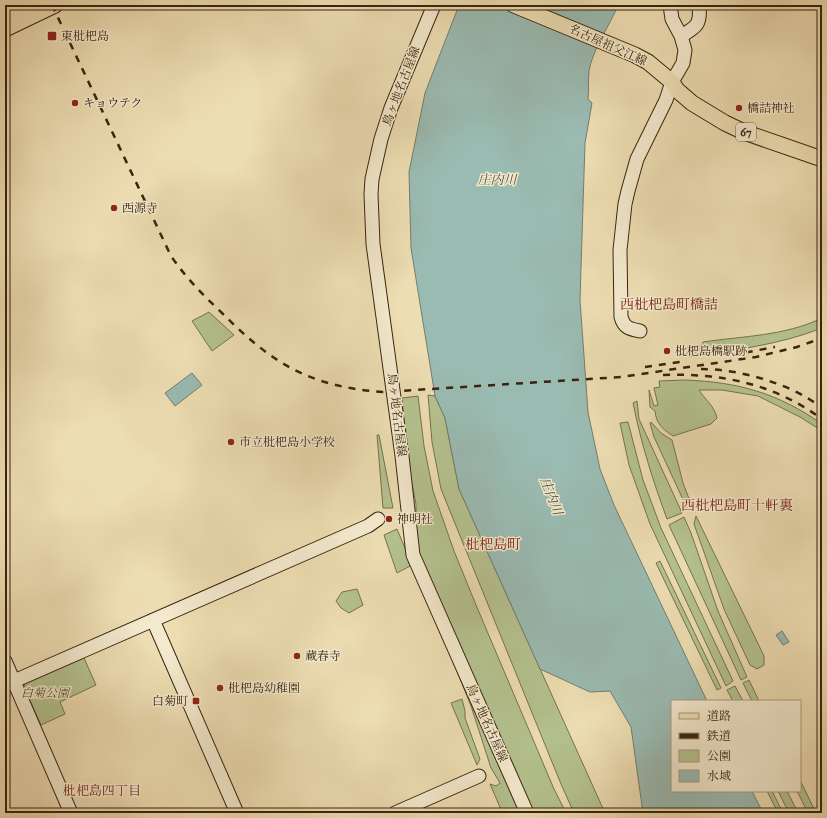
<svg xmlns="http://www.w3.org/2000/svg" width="827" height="818" viewBox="0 0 827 818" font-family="'IM FELL Great Primer','Noto Serif JP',serif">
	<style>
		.green { fill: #b4c28f; stroke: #76724e }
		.water { fill: #9abbb2; stroke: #737e70 }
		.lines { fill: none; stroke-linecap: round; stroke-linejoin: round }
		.secondary-casing { stroke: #39230e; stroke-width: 15 }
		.primary-casing { stroke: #39230e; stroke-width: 17 }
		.secondary { stroke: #f3e9cd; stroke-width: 13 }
		.primary { stroke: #edddb2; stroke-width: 15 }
		.rail { stroke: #39230e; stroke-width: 2.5; stroke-dasharray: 7 7; stroke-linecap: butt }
		.poi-dot { fill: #8f2418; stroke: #f3e9cd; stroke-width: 1.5 }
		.labels { text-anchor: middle; stroke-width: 3; stroke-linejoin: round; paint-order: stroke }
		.shield { fill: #f3e9cd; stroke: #715e47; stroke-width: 1 }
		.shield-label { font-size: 11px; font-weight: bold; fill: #39230e }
		.poi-label { font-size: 12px; fill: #39230e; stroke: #f3e9cd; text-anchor: start }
		.street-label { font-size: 12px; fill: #39230e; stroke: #f3e9cd }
		.park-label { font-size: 12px; font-style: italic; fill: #584b2e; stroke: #f3e9cd }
		.water-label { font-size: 13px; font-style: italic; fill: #56513f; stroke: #f3e9cd }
		.neighbourhood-label { font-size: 13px; fill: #7a1f14; stroke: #f3e9cd }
		.quarter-label { font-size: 14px; fill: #7a1f14; stroke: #f3e9cd }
	</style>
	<rect width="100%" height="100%" fill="#edddb2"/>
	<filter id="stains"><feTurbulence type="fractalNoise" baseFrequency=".005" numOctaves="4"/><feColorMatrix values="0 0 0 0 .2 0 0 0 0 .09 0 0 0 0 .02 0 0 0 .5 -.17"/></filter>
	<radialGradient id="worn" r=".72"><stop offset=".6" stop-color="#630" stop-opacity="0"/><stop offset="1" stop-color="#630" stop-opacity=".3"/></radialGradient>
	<path class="green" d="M 209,312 L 234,335 L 212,351 L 192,321 Z
		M 822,318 L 822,328 C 779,345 734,350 689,357 L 687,347 L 703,345 L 703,342 C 743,336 785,336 822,318 Z
		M 685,380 C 738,382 778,393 822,424 L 822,431 L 800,417 L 758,396 L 722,390 L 699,390 C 705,400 714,405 717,418 L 711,424 L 673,436 C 662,429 656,423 655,411 L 650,407 L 649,390 L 654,406 L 658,405 L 654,388 L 660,387 L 659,381 Z
		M 428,395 L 435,396 L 445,418 L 459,489 L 605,813 L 574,813 L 561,784 L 441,489 L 432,442 Z
		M 418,396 L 424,446 L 433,491 L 454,551 L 476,605 L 554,789 L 566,813 L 532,813 L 416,552 L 416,504 L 407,458 L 402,398 Z
		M 637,401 L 639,419 L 682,513 L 667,519 C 653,481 641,443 633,403 Z
		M 628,422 L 643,480 L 661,528 L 733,681 L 726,686 L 650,524 L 629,465 L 620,423 Z
		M 651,422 L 661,433 L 672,440 L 683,483 L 693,509 L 688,509 L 686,506 L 654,437 L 650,423 Z
		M 377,435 L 379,435 L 393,508 L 383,508 Z
		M 696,516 L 764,656 L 764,665 L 757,669 L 750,665 L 724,609 L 694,524 Z
		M 684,517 L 691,533 L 718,611 L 747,677 L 741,680 L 669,525 Z
		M 397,529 L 412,565 L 397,573 L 384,535 Z
		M 660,561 L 721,688 L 717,690 L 656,563 Z
		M 357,589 L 363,605 L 349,613 L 341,608 L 336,601 L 342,592 Z
		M 84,658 L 96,685 L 60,702 L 65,714 L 41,725 L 24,687 L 25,684 Z
		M 454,664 L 522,813 L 502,812 L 490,784 L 496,786 L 500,783 L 491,768 L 471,706 Z
		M 749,680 L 759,701 L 752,701 L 743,683 Z
		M 735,686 L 743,701 L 733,701 L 727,690 Z
		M 462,699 L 465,711 L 465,718 L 480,759 L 477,765 L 451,703 Z
		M 800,780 L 816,813 L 808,813 L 797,791 L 800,791 Z
		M 767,791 L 772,791 L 783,813 L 778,813 Z
		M 778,791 L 787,791 L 798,813 L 789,813 Z"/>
	<path class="water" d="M 459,5 L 618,5 C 610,25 592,51 589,71 C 588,80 589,90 588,99 L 592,103 L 585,143 L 580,300 L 588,412 L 600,469 L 614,505 L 707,701 L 672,701 L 672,791 L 752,791 L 763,813 L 643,813 L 631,727 L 610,691 L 590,692 L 540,669 L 459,489 L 445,418 L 435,396 L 411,248 L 409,172 L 425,93 Z
		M 192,373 L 202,385 L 175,406 L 165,393 Z
		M 782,631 L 789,642 L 783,645 L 776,635 Z"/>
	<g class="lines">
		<g class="secondary-casing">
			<path id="secondary" d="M 434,5 L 391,108 L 381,139 L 372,179 L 371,194 L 373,244 L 402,456 L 413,555 L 527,813
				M 681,36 C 697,27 701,24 699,5
				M 640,331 C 630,329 624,328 621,317 L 620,250 L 625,204 L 628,191 L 637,159 L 666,100 L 672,82 L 683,63 L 685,50 L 681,36 L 672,19 L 670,5
				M 153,620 L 237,813
				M 5,661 L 71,813
				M 5,685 L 368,526 L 378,519
				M 395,813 L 479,776"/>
		</g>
		<g class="primary-casing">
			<path id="primary" d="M 514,5 L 635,55 L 648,62 L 672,82 L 677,90 L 692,103 L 725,123 L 744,132 L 822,159
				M 5,15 L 26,5
				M 5,29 L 55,5"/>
		</g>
		<use href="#secondary" class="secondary"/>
		<use href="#primary" class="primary"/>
		<path class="rail" d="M 52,5 L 171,256 C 186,278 203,295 222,313 C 247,338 275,363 308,376 C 332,386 357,390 383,392 L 621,377 L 756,357 L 797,347 L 822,338
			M 732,355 L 775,347
			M 645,367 L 680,362
			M 701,369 C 740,369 792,384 822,408
			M 663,375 C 723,373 774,384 822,419"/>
	</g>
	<g class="poi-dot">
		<rect x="47" y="31" width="10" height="10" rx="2"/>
		<circle cx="75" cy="103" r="4"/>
		<circle cx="739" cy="108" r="4"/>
		<circle cx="114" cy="208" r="4"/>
		<circle cx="667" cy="351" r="4"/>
		<circle cx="231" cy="442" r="4"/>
		<circle cx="389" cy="519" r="4"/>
		<circle cx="297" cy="656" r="4"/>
		<circle cx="220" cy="688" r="4"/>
		<rect x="192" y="697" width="8" height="8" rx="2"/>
	</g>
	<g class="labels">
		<rect class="shield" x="736" y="123" width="20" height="18" rx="3"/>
		<g class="shield-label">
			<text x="746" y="136">67</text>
		</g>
		<g class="poi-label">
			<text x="61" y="40">東枇杷島</text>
			<text x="83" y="107">キョウテク</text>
			<text x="747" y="112">橋詰神社</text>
			<text x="122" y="212">西源寺</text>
			<text x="675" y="355">枇杷島橋駅跡</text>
			<text x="239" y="446">市立枇杷島小学校</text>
			<text x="397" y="523">神明社</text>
			<text x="305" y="660">蔵春寺</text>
			<text x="228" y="692">枇杷島幼稚園</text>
			<text x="188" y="705" text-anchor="end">白菊町</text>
		</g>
		<g class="street-label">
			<text transform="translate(608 45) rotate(24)" y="4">名古屋祖父江線</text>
			<text transform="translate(401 86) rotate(-69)" y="4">鳥ヶ地名古屋線</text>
			<text transform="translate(397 415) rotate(83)" y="4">鳥ヶ地名古屋線</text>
			<text transform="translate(487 723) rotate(66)" y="4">鳥ヶ地名古屋線</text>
		</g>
		<g class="park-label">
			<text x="45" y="697">白菊公園</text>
		</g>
		<g class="water-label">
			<text x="497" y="184">庄内川</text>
			<text transform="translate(552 496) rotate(69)" y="5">庄内川</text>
		</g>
		<g class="neighbourhood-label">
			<text x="102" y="795">枇杷島四丁目</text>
		</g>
		<g class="quarter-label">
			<text x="669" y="309">西枇杷島町橋詰</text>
			<text x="737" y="510">西枇杷島町十軒裏</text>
			<text x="493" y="549">枇杷島町</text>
		</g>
	</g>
	<rect width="827" height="818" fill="none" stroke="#edddb2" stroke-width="20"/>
	<rect x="6" y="6" width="815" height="806" fill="none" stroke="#39230e" stroke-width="2"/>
	<rect x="10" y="10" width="807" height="798" fill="none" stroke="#39230e"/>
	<rect x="671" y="700" width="130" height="92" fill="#f3e9cd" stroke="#a99a81"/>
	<rect x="679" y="713" width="20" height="6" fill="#edddb2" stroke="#a99a81"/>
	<text x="707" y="720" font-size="12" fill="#39230e">道路</text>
	<rect x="679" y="733" width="20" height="6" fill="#39230e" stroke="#a99a81"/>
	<text x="707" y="740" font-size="12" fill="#39230e">鉄道</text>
	<rect x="679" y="750" width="20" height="12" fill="#b4c28f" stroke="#a99a81"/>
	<text x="707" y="760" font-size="12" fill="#39230e">公園</text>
	<rect x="679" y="770" width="20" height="12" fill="#9abbb2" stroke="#a99a81"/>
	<text x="707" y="780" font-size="12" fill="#39230e">水域</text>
	<rect width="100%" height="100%" filter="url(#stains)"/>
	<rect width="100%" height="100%" fill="url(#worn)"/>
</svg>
